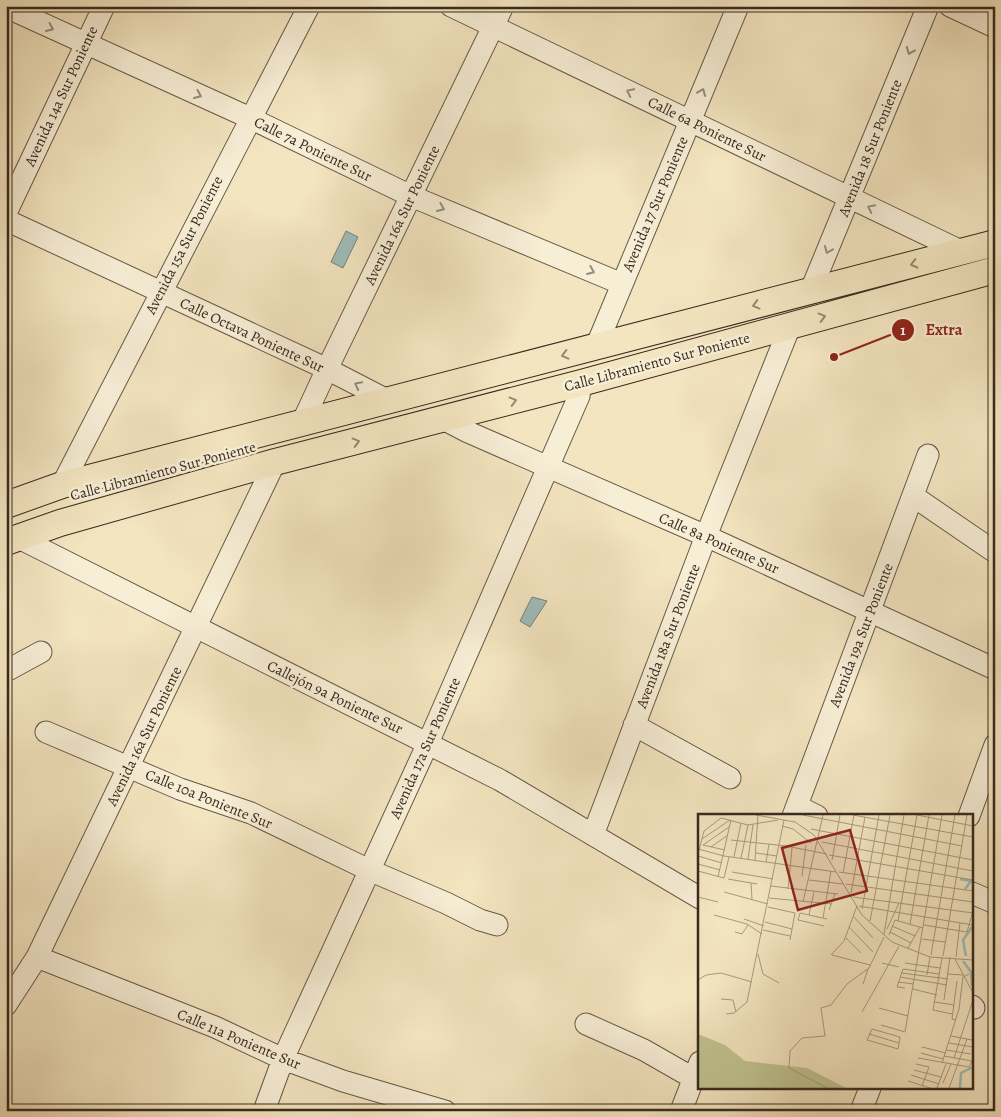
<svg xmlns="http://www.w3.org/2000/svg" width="1001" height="1117" viewBox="0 0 1001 1117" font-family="Alegreya,serif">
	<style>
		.water { fill: #9ebdbb; stroke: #75827c }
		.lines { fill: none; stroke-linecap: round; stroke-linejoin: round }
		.minor-casing { stroke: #675946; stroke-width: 23 }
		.major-casing { stroke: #382a1e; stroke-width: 28 }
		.minor { stroke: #f7eed6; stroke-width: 21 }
		.major { stroke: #f3e5c0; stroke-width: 26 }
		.oneway { stroke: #988c7a }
		.oneway2 { stroke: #96886f }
		.labels { text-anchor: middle; stroke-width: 5; stroke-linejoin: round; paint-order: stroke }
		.street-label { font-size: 15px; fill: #382a1e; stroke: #f7eed6 }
		.inset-river { fill: none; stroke: #9ebdbb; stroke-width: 2.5 }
		.inset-road { fill: none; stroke: #a89a7f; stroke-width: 1 }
		.view { fill: #8f2418; fill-opacity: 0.15; stroke: #8f2418; stroke-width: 2.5 }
		.inset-edge { fill: none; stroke: #382a1e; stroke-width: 2.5 }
		.leader { fill: none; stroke: #8f2418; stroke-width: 2 }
		.callout-dot { fill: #8f2418; stroke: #f7eed6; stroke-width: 2 }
		.mark-label { font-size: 15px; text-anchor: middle; font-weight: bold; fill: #fff }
		.callout-label { font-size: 16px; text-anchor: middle; font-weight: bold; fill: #8f2418; stroke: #f7eed6; stroke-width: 5; stroke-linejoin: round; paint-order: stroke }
	</style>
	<rect width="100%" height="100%" fill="#f3e5c0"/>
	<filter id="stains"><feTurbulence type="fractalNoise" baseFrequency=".004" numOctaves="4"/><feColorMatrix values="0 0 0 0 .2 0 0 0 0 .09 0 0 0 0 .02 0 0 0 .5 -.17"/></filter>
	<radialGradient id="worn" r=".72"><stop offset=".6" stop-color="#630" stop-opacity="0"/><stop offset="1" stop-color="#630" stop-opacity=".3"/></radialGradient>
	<path class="water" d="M 346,231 L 358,237 L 343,268 L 331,262 Z
		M 532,597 L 547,601 L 530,627 L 520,621 Z"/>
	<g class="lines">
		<g class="minor-casing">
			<path id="minor" d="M 451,6 L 963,252
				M 950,6 L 995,27
				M 6,7 L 250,118 L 411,196 L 622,284
				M 6,213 L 104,6
				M 6,220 L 327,369 L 389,401
				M 811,290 L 928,6
				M 596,347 L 738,6
				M 443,419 L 468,432 L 706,536 L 995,669
				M 302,423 L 327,369 L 503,6
				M 62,485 L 309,6
				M 913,496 L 995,552
				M 17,537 L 500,780 L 700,898
				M 6,671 L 41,652
				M 634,725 L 730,778
				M 46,732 L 180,789 L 251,813 L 369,870 L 446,903 L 480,920 L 497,925
				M 797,806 L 817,816
				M 793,816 L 928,455
				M 969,816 L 995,745
				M 593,835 L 706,536 L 790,326
				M 972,893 L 995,903
				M 37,957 L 215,1027 L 283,1059 L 343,1081 L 445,1111
				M 6,1005 L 37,957 L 275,462
				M 972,1006 L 974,1008
				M 586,1024 L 644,1050 L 693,1078
				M 264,1111 L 283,1059 L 428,743 L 579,396 L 581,383
				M 681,1111 L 700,1062
				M 861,1111 L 870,1088"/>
		</g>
		<g class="major-casing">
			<path id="major" d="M 6,505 L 62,485 L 995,243
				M 6,542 L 60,523 L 275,462 L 581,383 L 995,270"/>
		</g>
		<use href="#minor" class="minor"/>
		<use href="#major" class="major"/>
	</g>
	<defs><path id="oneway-chevron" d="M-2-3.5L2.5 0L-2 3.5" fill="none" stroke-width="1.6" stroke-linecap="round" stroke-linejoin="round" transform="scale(1.25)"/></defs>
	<g class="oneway">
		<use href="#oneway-chevron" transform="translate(50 28) rotate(25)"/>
		<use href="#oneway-chevron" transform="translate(910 51) rotate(112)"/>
		<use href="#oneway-chevron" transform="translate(630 92) rotate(-154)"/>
		<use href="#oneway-chevron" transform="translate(702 92) rotate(-67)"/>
		<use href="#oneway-chevron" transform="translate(198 95) rotate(24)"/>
		<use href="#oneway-chevron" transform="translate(441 208) rotate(23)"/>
		<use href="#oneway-chevron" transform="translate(871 208) rotate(-154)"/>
		<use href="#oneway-chevron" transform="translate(828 250) rotate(113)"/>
		<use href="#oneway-chevron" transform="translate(591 271) rotate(23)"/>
		<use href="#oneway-chevron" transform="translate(358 385) rotate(-153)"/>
	</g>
	<g class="oneway2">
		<use href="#oneway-chevron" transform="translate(914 264) rotate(166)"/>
		<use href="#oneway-chevron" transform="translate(756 305) rotate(165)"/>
		<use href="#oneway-chevron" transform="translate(822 317) rotate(-15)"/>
		<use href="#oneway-chevron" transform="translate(565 355) rotate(165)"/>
		<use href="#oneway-chevron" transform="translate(513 401) rotate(-15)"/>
		<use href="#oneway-chevron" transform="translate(356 442) rotate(-15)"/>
	</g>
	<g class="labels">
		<g class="street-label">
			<text transform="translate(61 96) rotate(-65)" y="5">Avenida 14a Sur Poniente</text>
			<text transform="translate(707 129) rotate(26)" y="5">Calle 6a Poniente Sur</text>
			<text transform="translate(870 148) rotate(-68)" y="5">Avenida 18 Sur Poniente</text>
			<text transform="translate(313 149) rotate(26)" y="5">Calle 7a Poniente Sur</text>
			<text transform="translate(655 204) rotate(-67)" y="5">Avenida 17 Sur Poniente</text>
			<text transform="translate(402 215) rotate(-64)" y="5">Avenida 16a Sur Poniente</text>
			<text transform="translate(184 245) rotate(-63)" y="5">Avenida 15a Sur Poniente</text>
			<text transform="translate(252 335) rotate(25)" y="5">Calle Octava Poniente Sur</text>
			<text transform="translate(657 362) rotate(-15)" y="5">Calle Libramiento Sur Poniente</text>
			<text transform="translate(163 471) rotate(-15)" y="5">Calle Libramiento Sur Poniente</text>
			<text transform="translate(719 543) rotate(24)" y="5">Calle 8a Poniente Sur</text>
			<text transform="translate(861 635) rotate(-69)" y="5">Avenida 19a Sur Poniente</text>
			<text transform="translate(668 636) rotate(-69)" y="5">Avenida 18a Sur Poniente</text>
			<text transform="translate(335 697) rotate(26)" y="5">Callejón 9a Poniente Sur</text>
			<text transform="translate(144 736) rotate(-64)" y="5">Avenida 16a Sur Poniente</text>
			<text transform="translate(425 748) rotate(-66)" y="5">Avenida 17a Sur Poniente</text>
			<text transform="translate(209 799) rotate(22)" y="5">Calle 10a Poniente Sur</text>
			<text transform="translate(239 1039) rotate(23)" y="5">Calle 11a Poniente Sur</text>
		</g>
	</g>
	<g transform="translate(698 814)">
		<rect width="275" height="275" fill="#f3e5c0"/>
		<path d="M 0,220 L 27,231 L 47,247 L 109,254 L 148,274 L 0,274 Z" fill="#bfc390"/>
		<path class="inset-river" d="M 262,65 L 273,67 L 267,75M 268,142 L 265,126 L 274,113M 265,147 L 273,158 L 274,172M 262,274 L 263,259 L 275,253"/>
		<path class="inset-road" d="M 58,1 L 97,8 L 116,21 L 164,101 L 194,128 L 232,143 L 275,146M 105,1 L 264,32M 155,1 L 275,23M 219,1 L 275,12M 23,4 L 50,11 L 80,6M 84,12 L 95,15 L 113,29M 113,15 L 275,46M 120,23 L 125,1M 4,25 L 32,6M 33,26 L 88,32 L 129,40M 124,28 L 275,57M 5,31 L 31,13M 5,31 L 27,36M 13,33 L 30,21M 0,35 L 26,42 L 138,58M 58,39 L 79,42M 0,40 L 6,17 L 23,4M 131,41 L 275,66M 0,42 L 24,49M 36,43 L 43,9M 43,44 L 50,11M 50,45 L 55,11M 57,46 L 60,1M 134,46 L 142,1M 68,48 L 71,30M 0,50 L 22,56M 0,57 L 26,64 L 31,43M 34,58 L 75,65M 141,58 L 275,77M 145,59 L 156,1M 104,62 L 108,31M 20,63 L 33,6M 30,65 L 59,70M 111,66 L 145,70M 53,69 L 54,86M 148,70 L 275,88M 73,72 L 140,80M 90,75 L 94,34M 26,78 L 70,90M 153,79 L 167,3M 0,83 L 20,88M 155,83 L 275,99M 71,84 L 134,90M 105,88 L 119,27M 161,92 L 275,111M 70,93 L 97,99 L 92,126M 164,95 L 181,1M 131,96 L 137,80M 16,101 L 49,110 L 64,120M 111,101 L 116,78M 155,102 L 175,124M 125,104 L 133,57M 46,105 L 66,112M 172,107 L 192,1M 200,107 L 219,1M 67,108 L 94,115M 212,110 L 231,1M 226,111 L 269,118 L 275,97M 126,112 L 100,106 L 102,99 L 129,105M 194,112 L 217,122M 151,113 L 175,138M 189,115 L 201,89M 65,116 L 92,122M 37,118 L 44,120 L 50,111M 192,118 L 213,129M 186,120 L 206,1M 191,121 L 197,106 L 225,114M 148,124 L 163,139M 224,125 L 247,128M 210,134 L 222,113M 60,140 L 65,160 L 81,169M 133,141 L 146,127 L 159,92M 134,141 L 172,151M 233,141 L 257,1M 245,142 L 269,1M 258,143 L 262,109M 244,144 L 235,196 L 254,200M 257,145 L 275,179M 184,149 L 201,153M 207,149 L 242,154M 203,159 L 250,165M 250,160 L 265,161M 229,161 L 232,143M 202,163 L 249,171M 0,166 L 8,161 L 23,159 L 54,168M 200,168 L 216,170M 165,170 L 170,155M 207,174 L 199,173 L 205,155 L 241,160M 215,175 L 239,181M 23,185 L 35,186 L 38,198M 246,186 L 252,143M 237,188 L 256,191M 181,194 L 210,202M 164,198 L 201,132M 28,200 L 36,199 L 49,188 L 86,6M 258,206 L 254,205 L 259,167M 183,211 L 207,218 L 244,1M 174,215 L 202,223 L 200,235 L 169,226 ZM 171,220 L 201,229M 253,222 L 274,226M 251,229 L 275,233M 224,233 L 248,239M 248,236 L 273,240M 223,239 L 245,245M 220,244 L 271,253 L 274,247 L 246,242M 256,244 L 274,189M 244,249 L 261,195 L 265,163 L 271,160M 218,250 L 231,253 L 224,272M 216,256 L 243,263M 213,261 L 241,270M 210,267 L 232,274M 245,269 L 253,250M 129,274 L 91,254 L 92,237 L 104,224 L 127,222 L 123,194 L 133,191 L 149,170 L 171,154 L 186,123M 239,274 L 248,250M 251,274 L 269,225"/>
		<path class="view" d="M 152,16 L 169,77 L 100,96 L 84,34 Z"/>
		<rect width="275" height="275" class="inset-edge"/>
	</g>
	<path class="leader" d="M834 357L903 330"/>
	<g class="callout-dot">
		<circle cx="834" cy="357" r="5"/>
		<circle cx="903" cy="330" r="12"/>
	</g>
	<g class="mark-label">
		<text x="903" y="335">1</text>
	</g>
	<g class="callout-label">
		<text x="944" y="335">Extra</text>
	</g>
	<rect width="1001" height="1117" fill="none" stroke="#f3e5c0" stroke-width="25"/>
	<rect x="8" y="8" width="986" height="1102" fill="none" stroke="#382a1e" stroke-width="2.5"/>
	<rect x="12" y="12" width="976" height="1092" fill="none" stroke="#382a1e"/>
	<rect width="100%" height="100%" filter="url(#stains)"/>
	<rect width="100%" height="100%" fill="url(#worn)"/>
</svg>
